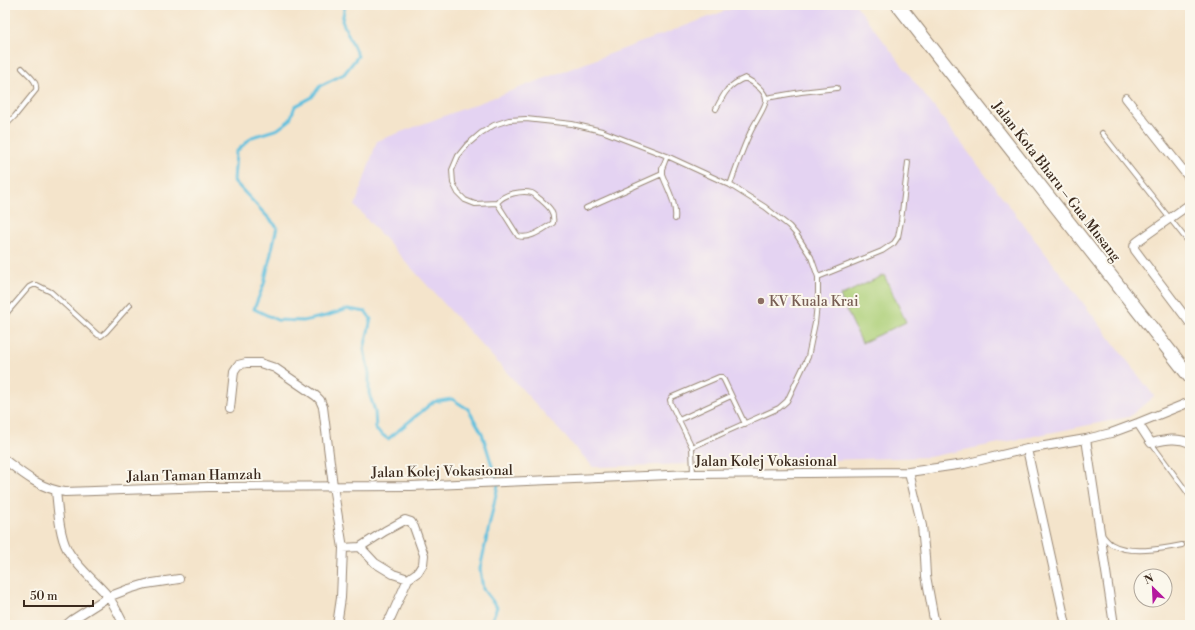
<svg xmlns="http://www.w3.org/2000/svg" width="1195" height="630" viewBox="0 0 1195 630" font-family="'Libre Bodoni',serif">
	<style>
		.built { fill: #e4d3f2 }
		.green { fill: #accf77; stroke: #747c4a }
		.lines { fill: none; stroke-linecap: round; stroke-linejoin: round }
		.stream { stroke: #60c0de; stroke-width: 3 }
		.service-casing { stroke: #988774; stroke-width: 6 }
		.minor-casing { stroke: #988774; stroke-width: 10 }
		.trunk-casing { stroke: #988774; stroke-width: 15 }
		.service { stroke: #fff; stroke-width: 4 }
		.minor { stroke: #fff; stroke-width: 8 }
		.trunk { stroke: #fff; stroke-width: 13 }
		.education-dot { fill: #8d6e63; stroke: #fbf7ec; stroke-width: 1.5 }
		.labels { text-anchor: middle; stroke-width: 4; stroke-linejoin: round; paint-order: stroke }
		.street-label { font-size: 14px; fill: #3b2a1e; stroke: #fbf7ec }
		.education-label { font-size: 14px; fill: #785e54; stroke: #fbf7ec; text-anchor: start }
	</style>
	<rect width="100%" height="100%" fill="#fbf7ec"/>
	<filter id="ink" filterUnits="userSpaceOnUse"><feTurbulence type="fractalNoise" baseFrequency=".025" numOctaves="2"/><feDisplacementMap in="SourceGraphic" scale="8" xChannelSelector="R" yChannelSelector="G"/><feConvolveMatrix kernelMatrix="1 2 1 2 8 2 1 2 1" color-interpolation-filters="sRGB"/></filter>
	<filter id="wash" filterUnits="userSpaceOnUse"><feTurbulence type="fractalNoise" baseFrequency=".012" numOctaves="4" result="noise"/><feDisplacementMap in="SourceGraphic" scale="16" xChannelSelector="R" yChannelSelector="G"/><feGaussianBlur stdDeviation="0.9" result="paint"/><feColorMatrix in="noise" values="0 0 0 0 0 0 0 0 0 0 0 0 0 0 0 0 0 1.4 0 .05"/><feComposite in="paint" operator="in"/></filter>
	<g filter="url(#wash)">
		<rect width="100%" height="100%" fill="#f4e4cb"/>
		<path class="built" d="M 741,5 L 856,5 L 1154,396 L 1129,417 L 929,457 L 593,467 L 355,206 L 377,141 Z"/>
		<path class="green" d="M 884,275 L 906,322 L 862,343 L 840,296 Z"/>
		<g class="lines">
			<path class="stream" d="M 345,5 L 342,21 L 358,56 L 344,74 L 320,86 L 312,97 L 295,106 L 290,120 L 278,129 L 252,137 L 236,152 L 234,181 L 277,227 L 264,284 L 254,309 L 277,320 L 303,321 L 326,316 L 348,309 L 366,312 L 371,319 L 364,349 L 369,373 L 369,393 L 375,411 L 376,430 L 388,439 L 433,402 L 452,399 L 468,409 L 482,433 L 498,485 L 480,569 L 483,589 L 497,607 L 491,622 L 486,625"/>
		</g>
	</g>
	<g filter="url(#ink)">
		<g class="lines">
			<g class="service-casing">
				<path id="service" d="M 766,98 L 801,92 L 837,88
					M 716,109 C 724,93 728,85 745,78 C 753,82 766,91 766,100 C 766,107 753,125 750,133 C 742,150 736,168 730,185
					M 5,126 L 15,116 L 36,90 C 38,81 28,75 22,68
					M 1102,133 L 1190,244
					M 667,156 L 662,169 L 662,174 C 667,188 677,204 675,219
					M 497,203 L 518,236 C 530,240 543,229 553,223 C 555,211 548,206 540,199 C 538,198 535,194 532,193 C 522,190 503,194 497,203 L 475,204 L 465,200 L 458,193 L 453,183 L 452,170 L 458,156 L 467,145 L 481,133 L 494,125 L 509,120 L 526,119 L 572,124 L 602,131 L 667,156 L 730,185 L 765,207 L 789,226 L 796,234 L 811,257 L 818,277 L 818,295 L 815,323 L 808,357 L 787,401 L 779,408 L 692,447
					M 586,208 L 662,174
					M 818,277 L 882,251 L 894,243 L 898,237 L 901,221 L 908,162
					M 5,315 L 29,287 L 33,285 L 37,285 L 51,292 L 98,335 L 101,336 L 106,332 L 130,305
					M 679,420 L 731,396
					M 1151,443 L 1190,496
					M 693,474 L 692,447 L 671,404 L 670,400 L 672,397 L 719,377 L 722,377 L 724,380 L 745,424
					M 1102,535 C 1105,538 1108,542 1111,544 C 1129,555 1162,549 1182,545"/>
			</g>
			<g class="minor-casing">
				<path id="minor" d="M 1126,98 L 1190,179
					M 1190,204 L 1138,241 C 1134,244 1133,246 1135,250 L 1190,323
					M 230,408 L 234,371 L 238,365 L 246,363 L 260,363 L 275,368 L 316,396 L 320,400 L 323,407 L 333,486 L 343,548 L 341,598 L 337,625
					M 1138,423 L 1151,443 C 1165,440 1177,437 1190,443
					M 1086,439 L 1114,625
					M 1027,449 L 1066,625
					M 5,460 C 23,474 41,489 65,492 L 208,487 L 411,486 L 693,474 L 909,472 L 964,464 L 1027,449 L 1086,439 L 1111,433 L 1138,423 L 1190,402
					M 909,472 L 922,526 L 925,557 L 926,576 L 935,625
					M 56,491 C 58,508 59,534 67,549 C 75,565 95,581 107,595 C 114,604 119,615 124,625
					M 360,547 L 385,531 L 405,520 L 411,522 L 414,527 L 424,555 L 423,564 L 418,572 L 408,579 L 391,617 L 386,624 L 384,625
					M 343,548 L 360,547 L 375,563 L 393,574 L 408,579
					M 66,625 L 72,620 L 108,597 L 129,589 L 146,584 L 179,579"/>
			</g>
			<g class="trunk-casing">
				<path id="trunk" d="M 898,5 L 1190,377"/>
			</g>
			<use href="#service" class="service"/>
			<use href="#minor" class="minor"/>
			<use href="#trunk" class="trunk"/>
		</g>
	</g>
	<circle class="education-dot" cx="761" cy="301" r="4"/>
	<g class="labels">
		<g class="street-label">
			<text transform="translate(1057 181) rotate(52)" y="5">Jalan Kota Bharu – Gua Musang</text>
			<text x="766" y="466">Jalan Kolej Vokasional</text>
			<text transform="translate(442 471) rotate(-1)" y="5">Jalan Kolej Vokasional</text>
			<text transform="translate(194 475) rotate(-1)" y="5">Jalan Taman Hamzah</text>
		</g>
		<g class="education-label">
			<text x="769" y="306">KV Kuala Krai</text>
		</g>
	</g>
	<rect width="1195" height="630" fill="none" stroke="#fbf7ec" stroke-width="20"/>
	<g transform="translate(1153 588) rotate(336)"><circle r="19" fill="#fbf7ec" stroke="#aea59a"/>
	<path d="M0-3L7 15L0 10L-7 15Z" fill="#b5179e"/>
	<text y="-6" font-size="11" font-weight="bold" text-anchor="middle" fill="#3b2a1e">N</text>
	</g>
	<path d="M24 600v6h69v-6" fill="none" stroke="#3b2a1e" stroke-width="2"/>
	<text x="30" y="600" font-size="12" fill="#3b2a1e" stroke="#fbf7ec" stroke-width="3" paint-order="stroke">50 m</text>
</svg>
